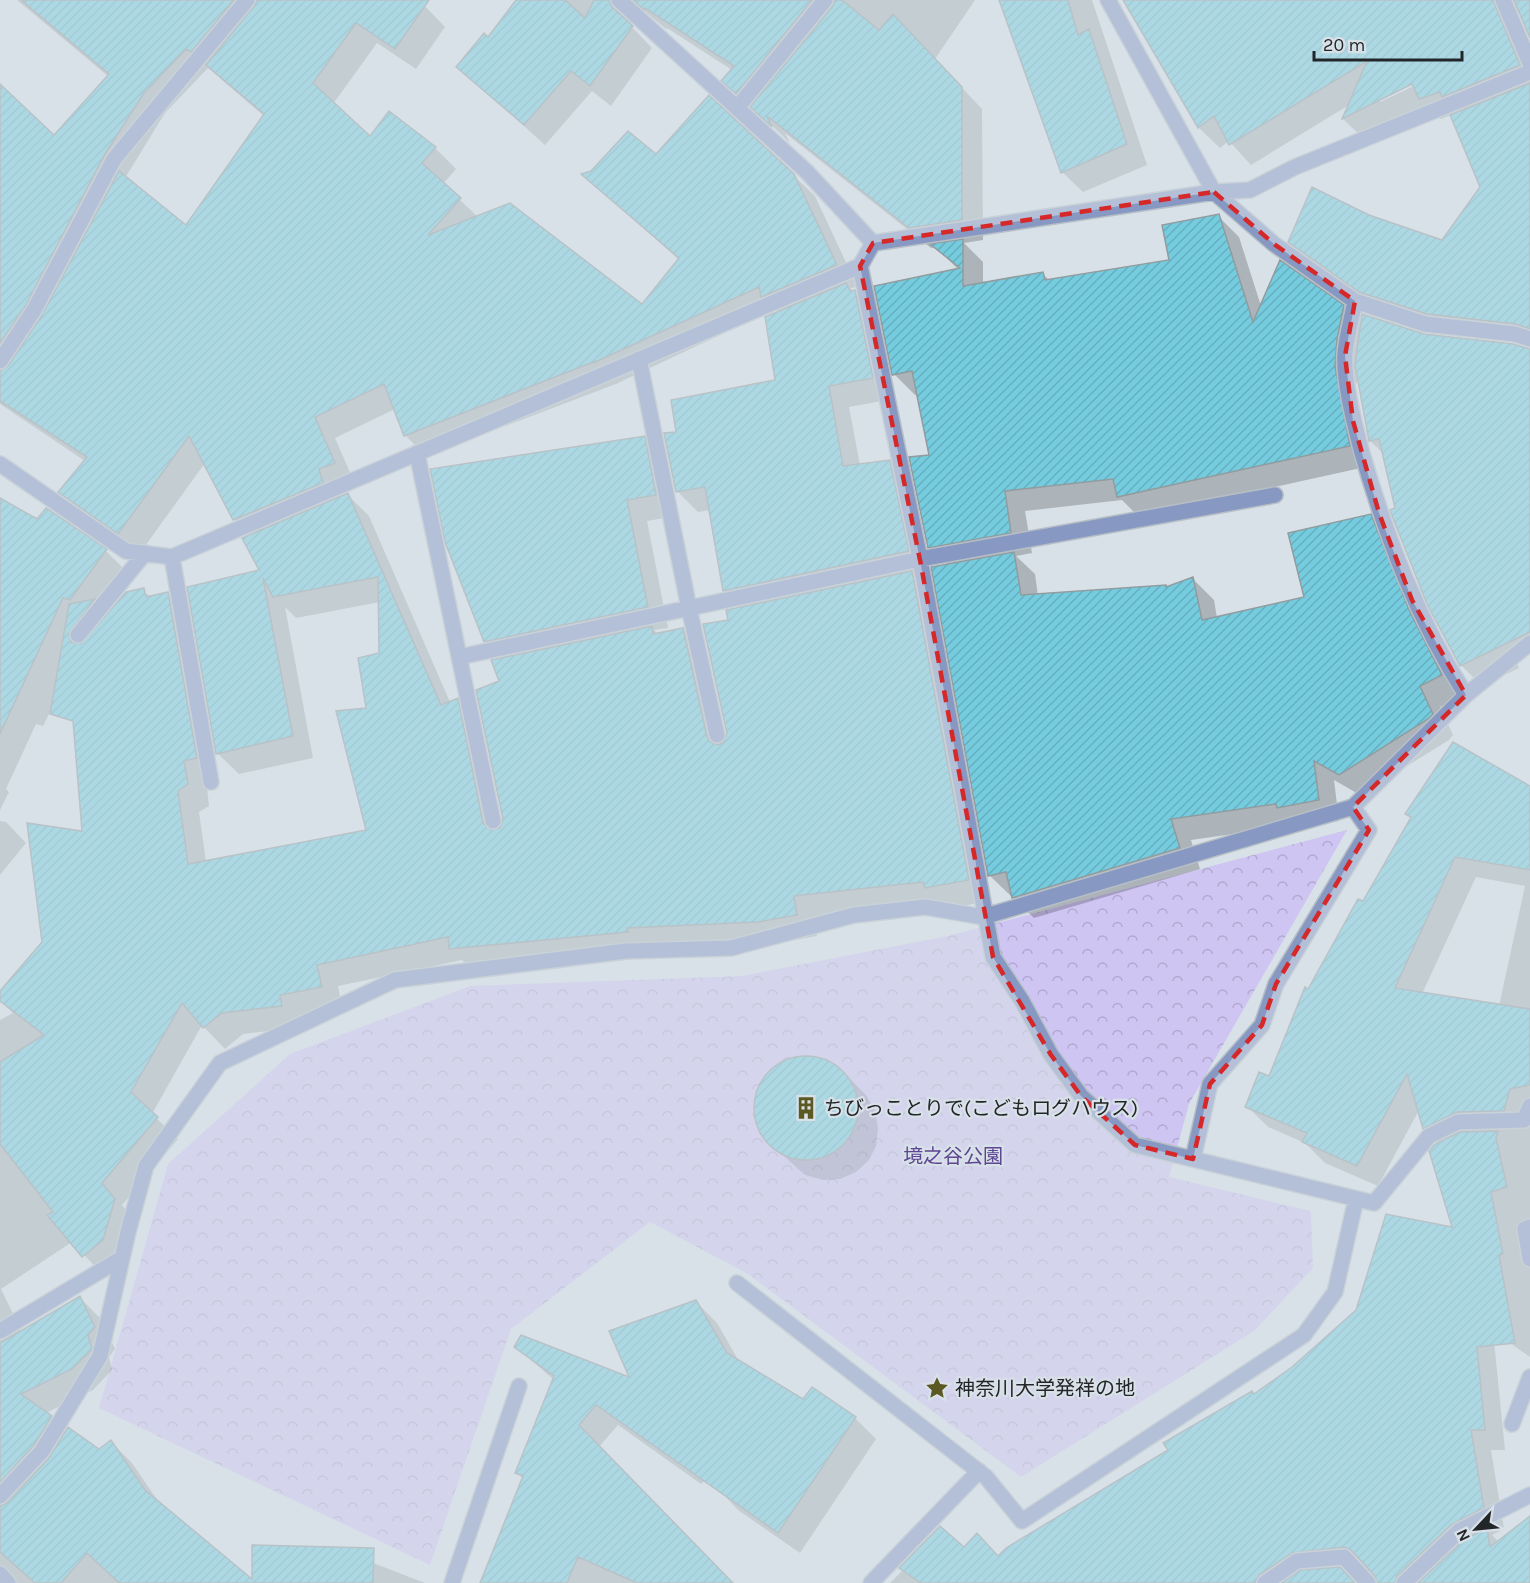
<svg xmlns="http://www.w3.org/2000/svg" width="1530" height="1583" viewBox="0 0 1530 1583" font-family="Karla,'Noto Sans JP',sans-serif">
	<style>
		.park { fill: url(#park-crowns) }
		.shadow { fill: #0003; fill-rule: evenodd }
		.building { fill: url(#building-hatch); stroke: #919c9f; stroke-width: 1.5 }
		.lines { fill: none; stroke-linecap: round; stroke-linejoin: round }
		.minor-casing { stroke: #b7bfc6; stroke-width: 18 }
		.minor { stroke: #8798c3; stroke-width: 15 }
		.marked { fill: none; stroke: #d62828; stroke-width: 4.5; stroke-dasharray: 12 8; stroke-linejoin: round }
		.labels { text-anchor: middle; stroke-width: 4.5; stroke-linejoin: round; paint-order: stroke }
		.poi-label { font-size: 20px; fill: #232629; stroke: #d8e1e8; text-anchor: start }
		.park-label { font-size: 20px; fill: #5e4792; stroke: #d8e1e8 }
	</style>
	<defs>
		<pattern id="park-crowns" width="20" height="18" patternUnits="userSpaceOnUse" patternTransform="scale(1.5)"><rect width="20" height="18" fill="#cfc5f2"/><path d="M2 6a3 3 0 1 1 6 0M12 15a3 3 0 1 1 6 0" fill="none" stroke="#b1a9d0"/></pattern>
		<pattern id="building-hatch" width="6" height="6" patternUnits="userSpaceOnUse" patternTransform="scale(1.5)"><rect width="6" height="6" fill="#75ccdf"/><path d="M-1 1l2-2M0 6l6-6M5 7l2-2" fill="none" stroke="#65afbf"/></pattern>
	</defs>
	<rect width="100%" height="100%" fill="#d8e1e8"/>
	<path class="park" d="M 1347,830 L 1189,1104 L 1169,1177 L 1311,1211 L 1313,1268 L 1254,1331 L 1021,1477 L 748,1274 L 650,1222 L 511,1329 L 430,1565 L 99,1408 L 168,1164 L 290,1054 L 470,986 L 742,976 L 948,936 Z"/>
	<path class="shadow" d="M 17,0 L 419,0 L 445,27 L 416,69 L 377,43 L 333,104 L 370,138 L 435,148 L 456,169 L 443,184 L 478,217 L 642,306 L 679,260 L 587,177 L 656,157 L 793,175 L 815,196 L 857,286 L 850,289 L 875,313 L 893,399 L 849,407 L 860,465 L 889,461 L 910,482 L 929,572 L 915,575 L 933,593 L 989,901 L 947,909 L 941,903 L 814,917 L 817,936 L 779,943 L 472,970 L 462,960 L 338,986 L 342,1008 L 300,1016 L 302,1027 L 243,1034 L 225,1049 L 202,1025 L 152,1114 L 178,1139 L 122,1205 L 136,1222 L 124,1261 L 105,1277 L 72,1242 L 1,1289 L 22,1332 L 80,1298 L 101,1319 L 115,1349 L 109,1357 L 112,1370 L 93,1390 L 46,1413 L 66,1433 L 99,1450 L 111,1442 L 132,1463 L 160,1504 L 254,1582 L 337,1549 L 425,1583 L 8,1583 L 0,1575 L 0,1020 L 13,1013 L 0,1000 L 0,993 L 44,943 L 84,833 L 70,672 L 43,726 L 36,724 L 6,789 L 9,792 L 0,810 L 0,500 L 106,551 L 127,572 L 101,607 L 109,615 L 143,590 L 151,598 L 168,594 L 189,615 L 209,806 L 199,812 L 206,862 L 368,831 L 368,710 L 380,654 L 380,602 L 296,618 L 285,607 L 313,758 L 239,774 L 217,753 L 261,571 L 251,536 L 235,520 L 205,463 L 140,553 L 81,513 L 60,492 L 85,461 L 0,404 L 0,86 L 54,137 L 109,77 ZM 208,68 L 264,116 L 186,227 L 125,178 L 165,113 ZM 775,309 L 779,313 L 777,382 L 677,433 L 677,491 L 698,512 L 710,510 L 724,590 L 742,608 L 729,621 L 728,733 L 725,744 L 704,651 L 683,630 L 658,634 L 654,630 L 668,628 L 647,521 L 676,516 L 665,459 L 644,438 L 486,641 L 504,659 L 501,681 L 504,819 L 501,830 L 478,721 L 457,700 L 450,702 L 369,516 L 348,495 L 341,498 L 339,490 L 355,484 L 335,438 L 395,409 L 405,435 L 426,456 L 616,384 Z
		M 518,0 L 975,0 L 935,59 L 982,109 L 983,240 L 964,243 L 983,262 L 983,284 L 1042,273 L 1050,281 L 1171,261 L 1218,216 L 1239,237 L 1261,306 L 1343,306 L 1362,325 L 1530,350 L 1530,654 L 1516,663 L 1519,668 L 1482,686 L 1461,665 L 1396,510 L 1384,454 L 1370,441 L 1358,378 L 1355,388 L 1370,466 L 1139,517 L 1122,500 L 1025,511 L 1032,553 L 1016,556 L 1035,574 L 1038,596 L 1166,586 L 1168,588 L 1193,579 L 1214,600 L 1217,618 L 1306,598 L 1370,516 L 1392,537 L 1462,696 L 1440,707 L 1453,735 L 1449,740 L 1360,795 L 1334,780 L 1339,821 L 1299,828 L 1296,825 L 1191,840 L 1200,869 L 1034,918 L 989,875 L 948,565 L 929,547 L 931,456 L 918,394 L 915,395 L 894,374 L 959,270 L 935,247 L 931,248 L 785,133 L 790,143 L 724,80 L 732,70 L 667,28 L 666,29 L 643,10 L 632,15 L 630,25 L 652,48 L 611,106 L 592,91 L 545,145 L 458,67 L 488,39 Z
		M 1000,0 L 1092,0 L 1147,165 L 1083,192 L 1062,172 Z
		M 1124,0 L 1530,0 L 1530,35 L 1519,12 L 1514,20 L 1530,62 L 1530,344 L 1449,335 L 1382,313 L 1311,262 L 1290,241 L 1369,217 L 1442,242 L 1481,187 L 1451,115 L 1441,119 L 1429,107 L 1364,139 L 1343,119 L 1349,105 L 1251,165 L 1229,141 L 1220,148 L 1199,128 ZM 1418,80 L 1420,83 L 1380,102 L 1380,99 Z
		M 1407,813 L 1530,834 L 1530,1357 L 1493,1331 L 1505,1450 L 1491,1450 L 1504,1529 L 1492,1535 L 1499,1542 L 1530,1543 L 1530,1583 L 1379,1583 L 1365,1568 L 1341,1570 L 1354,1583 L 890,1583 L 903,1570 L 964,1549 L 999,1557 L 1170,1451 L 1293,1368 L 1454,1229 L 1439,1143 L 1424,1128 L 1419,1110 L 1378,1186 L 1325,1163 L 1305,1143 L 1268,1127 L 1247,1106 L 1270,1078 L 1309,991 L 1412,818 ZM 1476,877 L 1525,886 L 1499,1006 L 1422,994 Z
		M 0,821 L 6,822 L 26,843 L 0,875 Z
		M 811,1057 L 829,1062 L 845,1074 L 866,1095 L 875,1111 L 878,1128 L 876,1146 L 869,1160 L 856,1172 L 840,1179 L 823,1180 L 805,1175 L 768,1142 L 758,1126 L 755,1109 L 757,1091 L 766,1076 L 777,1065 L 794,1058 Z
		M 696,1302 L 717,1323 L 740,1363 L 803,1401 L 855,1418 L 876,1439 L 800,1553 L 738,1510 L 708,1478 L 701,1484 L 618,1425 L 599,1447 L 719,1583 L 481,1583 L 523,1479 L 517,1473 L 554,1380 L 516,1347 L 632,1379 Z"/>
	<path class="building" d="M 21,0 L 234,0 L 191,52 L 186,49 L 144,93 L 105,154 L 26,305 L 0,343 L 0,84 L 54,135 L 109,74 Z
		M 257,0 L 429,0 L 395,49 L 356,23 L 313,83 L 370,136 L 389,111 L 436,147 L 422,163 L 461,198 L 428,235 L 510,203 L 642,304 L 679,258 L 581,174 L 591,171 L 628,131 L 656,154 L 709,95 L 794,174 L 837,265 L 761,297 L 759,287 L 593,363 L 596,361 L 404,436 L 384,384 L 315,417 L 335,463 L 319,469 L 323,483 L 233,520 L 189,436 L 118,534 L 58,492 L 87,457 L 0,401 L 0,371 L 8,366 L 42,315 L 119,171 L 186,225 L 264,114 L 206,65 L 254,6 Z
		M 516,0 L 565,0 L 585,18 L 594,0 L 609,0 L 612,7 L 633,26 L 590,86 L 571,71 L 524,125 L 456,67 L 484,33 L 488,37 Z
		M 633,0 L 812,0 L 736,94 L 721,81 L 734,66 L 645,8 L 644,10 Z
		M 835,0 L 842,0 L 879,30 L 893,14 L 962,87 L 962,220 L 909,228 L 767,116 L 772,127 L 750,107 L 833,6 Z
		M 999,0 L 1068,0 L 1078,35 L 1089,29 L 1127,144 L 1061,173 Z
		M 1123,0 L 1493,0 L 1520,65 L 1442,97 L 1440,92 L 1419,99 L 1412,84 L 1342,119 L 1367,61 L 1229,145 L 1214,116 L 1198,128 Z
		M 1514,0 L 1530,0 L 1530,38 Z
		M 1530,83 L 1530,329 L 1516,324 L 1427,314 L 1359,292 L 1288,242 L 1312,187 L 1369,215 L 1442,240 L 1480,187 L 1450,115 Z
		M 1219,214 L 1253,322 L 1280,260 L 1344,305 L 1337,339 L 1335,366 L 1350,446 L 1117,497 L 1113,479 L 1005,491 L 1011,533 L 928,548 L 909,457 L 929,455 L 912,371 L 892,375 L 874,286 L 960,268 L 930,244 L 963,239 L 963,286 L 1043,272 L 1045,280 L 1169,260 L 1162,225 Z
		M 846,283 L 850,291 L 855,290 L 873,378 L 829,386 L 843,466 L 890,460 L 909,551 L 723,591 L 705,487 L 676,492 L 664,433 L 676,432 L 671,400 L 775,380 L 765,317 Z
		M 1362,314 L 1424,334 L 1513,344 L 1530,349 L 1530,632 L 1460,666 L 1427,604 L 1391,513 L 1390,510 L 1395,508 L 1379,439 L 1369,441 L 1355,365 Z
		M 645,436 L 656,495 L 627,500 L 648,607 L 484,642 L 445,542 L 430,469 Z
		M 348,493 L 441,705 L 458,698 L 483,823 L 491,830 L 500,828 L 503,819 L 476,690 L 499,681 L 491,660 L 652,626 L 653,634 L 683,628 L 707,737 L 710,742 L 719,745 L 724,742 L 727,733 L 703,624 L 728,620 L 726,610 L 912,571 L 969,880 L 925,888 L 923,882 L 794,896 L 797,915 L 758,922 L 627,928 L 628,932 L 449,949 L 448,937 L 317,965 L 322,987 L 280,995 L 282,1006 L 222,1013 L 203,1028 L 182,1003 L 131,1092 L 158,1117 L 102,1183 L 115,1199 L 103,1240 L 82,1257 L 47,1215 L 53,1212 L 0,1144 L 0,1062 L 44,1035 L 0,1001 L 0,991 L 42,942 L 27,823 L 82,831 L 73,721 L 50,714 L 69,604 L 95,599 L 69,633 L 71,642 L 81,644 L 126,592 L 144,588 L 146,597 L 168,592 L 197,758 L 184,761 L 188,784 L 178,791 L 188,864 L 366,830 L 336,711 L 366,708 L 358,658 L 379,653 L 378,577 L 273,597 L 263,578 L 293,736 L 216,754 L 187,587 L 259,570 L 242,538 Z
		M 0,498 L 37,519 L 46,508 L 107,549 L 70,600 L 63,598 L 0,734 Z
		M 1371,514 L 1410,612 L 1442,675 L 1420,686 L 1433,714 L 1428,719 L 1339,775 L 1314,761 L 1319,800 L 1277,808 L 1276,804 L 1171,819 L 1180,848 L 1012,898 L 1006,872 L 988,876 L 931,567 L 1014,552 L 1021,595 L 1166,585 L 1166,587 L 1193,577 L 1202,620 L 1304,597 L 1288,533 Z
		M 1453,742 L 1530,786 L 1530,870 L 1455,857 L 1395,988 L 1530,1009 L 1530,1085 L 1510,1089 L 1504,1111 L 1457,1112 L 1423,1129 L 1407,1074 L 1357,1166 L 1302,1142 L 1307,1133 L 1245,1107 L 1259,1072 L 1269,1076 L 1305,987 L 1308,989 L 1358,899 L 1363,901 L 1411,817 L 1405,814 Z
		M754 1108a52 52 0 1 1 104 0a52 52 0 1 1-104 0Z
		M 1498,1131 L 1496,1138 L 1507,1187 L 1491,1192 L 1503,1254 L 1499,1255 L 1515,1343 L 1477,1347 L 1485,1430 L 1471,1430 L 1484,1508 L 1452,1524 L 1397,1576 L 1395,1583 L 1377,1583 L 1375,1576 L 1351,1550 L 1344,1547 L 1292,1553 L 1259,1575 L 1255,1583 L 921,1583 L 899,1568 L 940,1526 L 964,1547 L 977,1533 L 998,1556 L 1006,1548 L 1168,1450 L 1163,1443 L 1252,1391 L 1254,1394 L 1292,1367 L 1356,1310 L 1386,1214 L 1452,1227 L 1429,1151 L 1435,1144 L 1460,1132 Z
		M 80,1296 L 95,1327 L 88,1335 L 92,1349 L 72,1369 L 21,1394 L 52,1416 L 34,1445 L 0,1482 L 0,1343 Z
		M 696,1300 L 727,1353 L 803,1399 L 812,1387 L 856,1417 L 778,1533 L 596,1405 L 579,1425 L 733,1583 L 637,1583 L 578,1557 L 567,1583 L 480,1583 L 523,1476 L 515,1473 L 554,1376 L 514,1347 L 521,1335 L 629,1377 L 609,1331 Z
		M 68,1427 L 99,1449 L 111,1440 L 145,1490 L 252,1579 L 252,1545 L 374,1548 L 373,1583 L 119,1583 L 87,1553 L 61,1583 L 35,1583 L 0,1552 L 0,1506 L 7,1503 L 49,1458 Z
		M 1530,1516 L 1530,1583 L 1418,1583 L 1465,1539 L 1487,1528 L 1490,1547 Z
		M 1340,1567 L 1355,1583 L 1282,1583 L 1300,1570 Z"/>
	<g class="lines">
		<g class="minor-casing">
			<path id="minor" d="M 619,0 L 807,172 L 873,243
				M 1108,0 L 1214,192 L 1274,244 L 1355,301 L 1425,324 L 1515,334 L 1530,339
				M 1503,0 L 1530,63
				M 737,108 L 825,0
				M 873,243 L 1214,192 L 1250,190 L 1295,167 L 1530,72
				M 860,266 L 920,559 L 993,957 L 1022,1001 L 1051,1055 L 1081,1096 L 1135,1145 L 1374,1203 L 1429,1136 L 1458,1122 L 1524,1120
				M 1355,301 C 1352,318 1346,337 1345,354 C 1343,381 1355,426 1362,453 C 1387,539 1418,620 1466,695
				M 639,359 L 689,608 L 717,735
				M 0,361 L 34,310 L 114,159 L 247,0
				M 417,453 L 493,821
				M 0,464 L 126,551 L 172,557 L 860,266 L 873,243
				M 172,557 L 211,782
				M 78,635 L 145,553
				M 459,657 L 920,559 L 1275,495
				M 1524,1120 L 1530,1106
				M 1193,1159 L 1210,1084 L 1262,1025 L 1276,984 L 1369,830 L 1353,807
				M 1530,1227 L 1525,1229 L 1530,1259
				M 737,1283 L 986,1477 L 1022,1521 L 1304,1335 L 1335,1292 L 1356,1199
				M 0,1331 L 122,1258
				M 1512,1424 L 1530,1377
				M 0,1496 L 42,1451 L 100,1356 L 128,1232 L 146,1166 L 220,1063 L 395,980 L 626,951 L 731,948 L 854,915 L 925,907 L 983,917 L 1353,807 L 1466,695 L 1530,643
				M 0,1574 L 8,1583
				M 452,1583 L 519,1386
				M 871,1583 L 979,1471
				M 1265,1583 L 1297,1561 L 1344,1557 L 1368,1583
				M 1404,1583 L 1459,1531 L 1530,1495"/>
		</g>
		<use href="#minor" class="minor"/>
	</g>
	<path d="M0 0H1530V1583H0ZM 1214,192 L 1274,244 L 1355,301 L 1345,356 L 1353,421 L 1379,513 L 1412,600 L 1466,695 L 1353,807 L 1369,830 L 1276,984 L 1262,1025 L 1210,1084 L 1193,1159 L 1135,1145 L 1081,1096 L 1051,1055 L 993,957 L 921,565 L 860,266 L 873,243 Z" fill="#d8e1e8" fill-opacity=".55" fill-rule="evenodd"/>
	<path class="marked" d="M 1214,192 L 1274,244 L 1355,301 L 1345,356 L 1353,421 L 1379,513 L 1412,600 L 1466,695 L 1353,807 L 1369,830 L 1276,984 L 1262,1025 L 1210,1084 L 1193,1159 L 1135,1145 L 1081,1096 L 1051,1055 L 993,957 L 921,565 L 860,266 L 873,243 Z"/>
	<defs>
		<g id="building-bare" transform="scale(1.8)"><path d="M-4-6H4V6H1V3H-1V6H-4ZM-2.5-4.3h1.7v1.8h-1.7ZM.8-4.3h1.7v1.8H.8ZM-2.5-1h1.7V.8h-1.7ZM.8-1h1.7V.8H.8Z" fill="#5c5824" stroke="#d8e1e8" stroke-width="2.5" paint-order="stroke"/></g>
		<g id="sight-bare" transform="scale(1.8)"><path d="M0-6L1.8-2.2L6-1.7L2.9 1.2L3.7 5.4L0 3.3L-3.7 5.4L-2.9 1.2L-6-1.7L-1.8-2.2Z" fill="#5c5824" stroke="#d8e1e8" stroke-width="2.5" paint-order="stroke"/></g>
	</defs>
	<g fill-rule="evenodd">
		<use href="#building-bare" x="806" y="1108"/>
		<use href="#sight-bare" x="937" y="1388"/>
	</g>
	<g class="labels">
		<g class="poi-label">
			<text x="824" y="1115">ちびっことりで(こどもログハウス)</text>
			<text x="955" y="1395">神奈川大学発祥の地</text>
		</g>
		<g class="park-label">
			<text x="953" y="1163">境之谷公園</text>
		</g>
	</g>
	<g transform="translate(1476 1529) rotate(244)" stroke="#d8e1e8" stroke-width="4.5" paint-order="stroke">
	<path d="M0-4.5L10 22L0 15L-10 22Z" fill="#232629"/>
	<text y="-9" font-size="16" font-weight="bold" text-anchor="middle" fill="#232629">N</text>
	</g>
	<path d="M1314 51v9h148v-9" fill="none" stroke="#232629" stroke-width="3"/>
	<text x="1323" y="51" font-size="18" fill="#232629" stroke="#d8e1e8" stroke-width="4.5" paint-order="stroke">20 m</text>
</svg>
